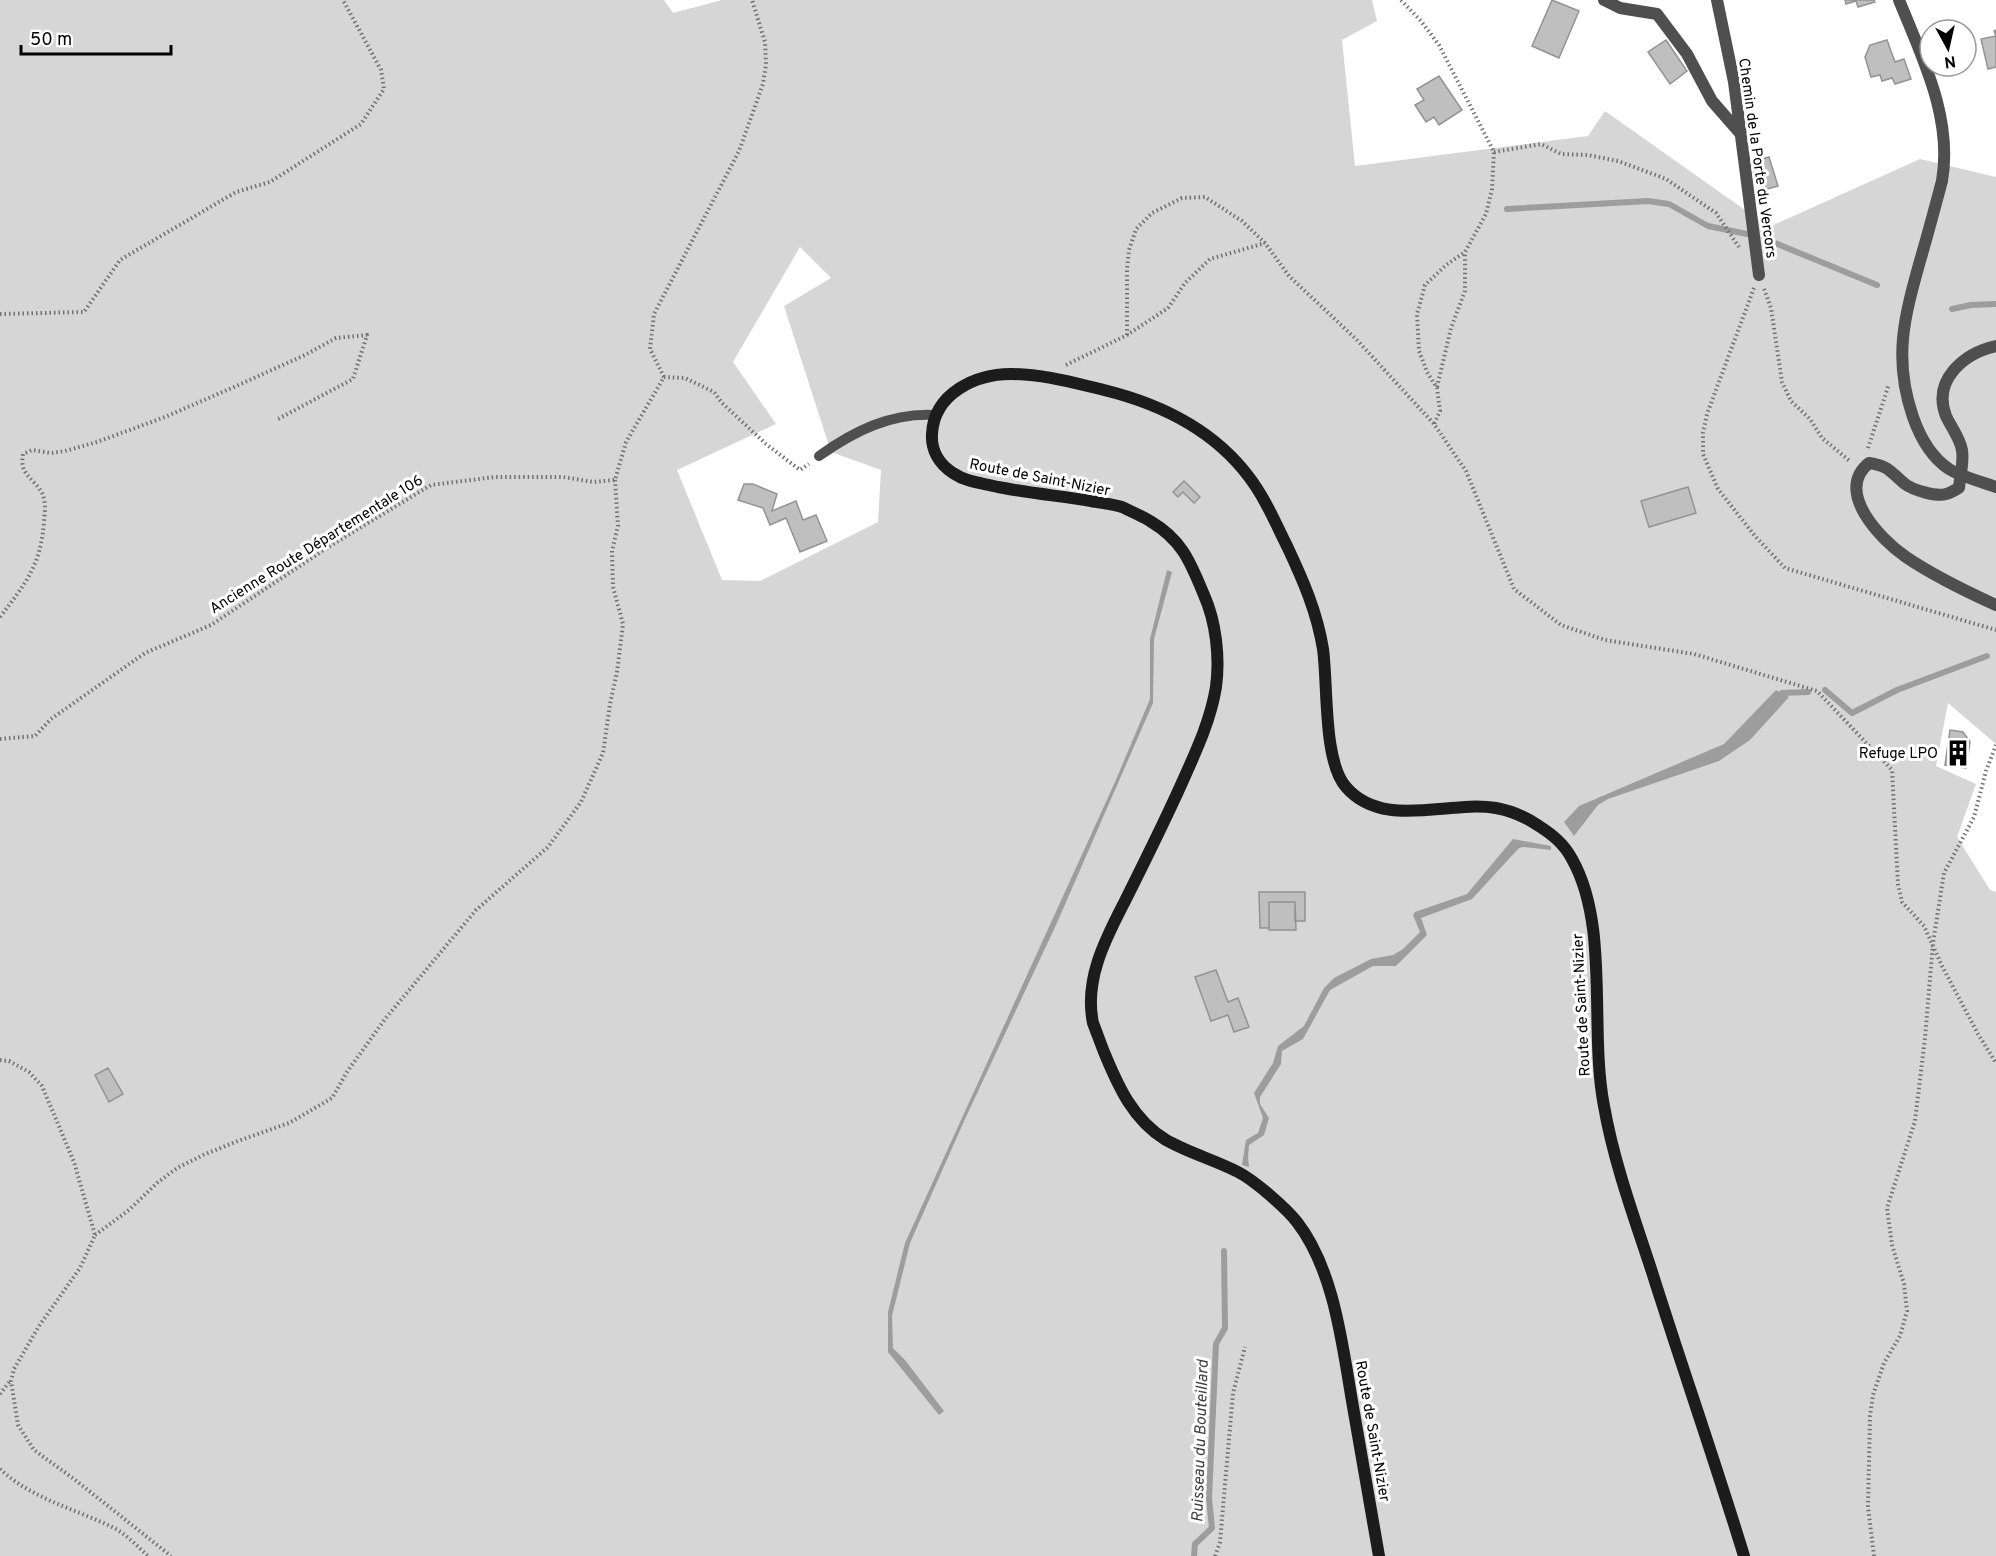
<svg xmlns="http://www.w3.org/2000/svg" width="1996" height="1556" viewBox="0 0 1996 1556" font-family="Overpass,sans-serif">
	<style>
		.green { fill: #d6d6d6; fill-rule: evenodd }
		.water { fill: #9d9d9d }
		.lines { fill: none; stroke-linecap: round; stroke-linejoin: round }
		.stream { stroke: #9d9d9d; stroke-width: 6 }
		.building { fill: #bfbfbf; stroke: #939393; stroke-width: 1.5 }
		.path { stroke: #717171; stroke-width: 4; stroke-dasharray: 1.5 3; stroke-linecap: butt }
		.lane { stroke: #4f4f4f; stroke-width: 10 }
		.street { stroke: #4f4f4f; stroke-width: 12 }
		.secondary { stroke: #1c1c1c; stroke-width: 12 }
		.labels { text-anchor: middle; stroke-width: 6; stroke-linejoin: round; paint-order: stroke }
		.street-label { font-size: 15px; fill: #000; stroke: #fff }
		.poi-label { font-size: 15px; fill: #000; stroke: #fff; text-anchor: end }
		.water-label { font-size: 16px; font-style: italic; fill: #3e3e3e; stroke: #fff }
	</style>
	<rect width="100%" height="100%" fill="#fff"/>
	<path class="green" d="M 0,0 L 664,0 L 673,13 L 722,0 L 1372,0 L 1377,21 L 1342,40 L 1355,166 L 1588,136 L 1605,111 L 1769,227 L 1920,159 L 1996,177 L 1996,744 L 1948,703 L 1936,766 L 1976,784 L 1957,837 L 1990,890 L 1996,892 L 1996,1556 L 0,1556 ZM 800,247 L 831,278 L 784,306 L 831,452 L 881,470 L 878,522 L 760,581 L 722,580 L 677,470 L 776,424 L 733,362 Z"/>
	<path class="water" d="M 1167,570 L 1172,572 L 1154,639 L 1153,703 L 1056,925 L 965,1119 L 910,1243 L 892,1316 L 893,1348 L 905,1360 L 944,1411 L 939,1415 L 888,1352 L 888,1312 L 905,1243 L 1115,782 L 1150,699 L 1150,639 Z
		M 1776,690 L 1789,697 L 1750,740 L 1719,761 L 1608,799 L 1598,805 L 1574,836 L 1564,822 L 1579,806 L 1724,744 Z
		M 1513,839 L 1551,846 L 1551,850 L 1523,847 L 1519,848 L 1472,899 L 1421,918 L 1427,935 L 1396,966 L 1373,966 L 1330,990 L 1303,1039 L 1282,1051 L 1281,1064 L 1260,1097 L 1260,1104 L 1269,1118 L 1264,1135 L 1249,1145 L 1248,1157 L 1249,1167 L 1242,1165 L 1246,1140 L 1258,1133 L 1263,1118 L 1254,1093 L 1273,1063 L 1278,1046 L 1304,1026 L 1324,988 L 1334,978 L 1371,959 L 1393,955 L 1403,949 L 1420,932 L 1413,915 L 1415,912 L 1467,894 Z"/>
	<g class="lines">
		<path class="stream" d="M 1507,209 L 1648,201 L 1669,204 L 1708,226 L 1747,234
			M 1775,243 L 1877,285
			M 1952,309 L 1971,305 L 1996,304
			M 1825,690 L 1852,713 L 1897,690 L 1987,656
			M 1777,698 L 1782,693 L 1808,692
			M 1194,1556 L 1195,1544 L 1212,1528 L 1209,1498 L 1216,1344 L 1225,1328 L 1224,1251"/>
	</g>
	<path class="building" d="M 1552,0 L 1579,11 L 1559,58 L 1532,46 Z
		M 1845,0 L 1874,0 L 1875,2 L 1858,7 L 1856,1 L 1846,4 Z
		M 1996,30 L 1996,67 L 1988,69 L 1981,39 L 1996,36 L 1994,31 Z
		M 1666,40 L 1687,71 L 1670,84 L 1648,52 Z
		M 1887,40 L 1895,62 L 1904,59 L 1911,79 L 1895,84 L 1892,78 L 1882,81 L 1880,75 L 1871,77 L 1865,57 L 1870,45 Z
		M 1439,76 L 1462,110 L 1439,125 L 1434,117 L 1426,122 L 1415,105 L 1424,100 L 1417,89 Z
		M 1769,157 L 1778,186 L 1760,191 L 1751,162 Z
		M 1184,481 L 1200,497 L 1194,503 L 1183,492 L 1178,497 L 1173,492 Z
		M 744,484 L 753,484 L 777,494 L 772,511 L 796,501 L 803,520 L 816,515 L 827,541 L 800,552 L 786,518 L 770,525 L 763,508 L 738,500 Z
		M 1688,487 L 1696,513 L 1649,527 L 1641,501 Z
		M 1950,730 L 1963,732 L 1970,742 L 1966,768 L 1945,765 Z
		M 1259,892 L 1305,892 L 1305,921 L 1295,921 L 1295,902 L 1269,902 L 1269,928 L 1260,928 Z
		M 1269,902 L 1295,902 L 1296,930 L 1269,930 Z
		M 1216,970 L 1228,1002 L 1238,998 L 1249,1027 L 1234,1032 L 1228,1015 L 1211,1021 L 1195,977 Z
		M 108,1068 L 123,1094 L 109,1102 L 95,1075 Z"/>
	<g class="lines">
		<path class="path" d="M 1401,0 L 1421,21 L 1439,45 L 1494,152 L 1492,189 L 1486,214 L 1465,252 L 1446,265 L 1425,285 L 1417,314 L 1419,351 L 1427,372 L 1437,388 L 1440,411 L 1434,424
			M 1943,67 L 1952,71 L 1968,68
			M 1494,152 L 1541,144 L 1561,154 L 1588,155 L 1618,161 L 1666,179 L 1716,213 L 1739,247
			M 1754,288 L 1707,414 L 1703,433 L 1703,454 L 1718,489 L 1755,536 L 1785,568 L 1996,630
			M 1764,289 L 1771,308 L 1782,382 L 1791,401 L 1810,419 L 1822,438 L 1851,462
			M 0,314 L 84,312 L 120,260 L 236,192 L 270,182 L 361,124 L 384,89 L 381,70 L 343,0
			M 1127,335 L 1127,269 L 1129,250 L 1136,229 L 1152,213 L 1182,198 L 1205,197 L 1242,221 L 1265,243 L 1289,276 L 1357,340 L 1434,424 L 1466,471 L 1514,589 L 1561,625 L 1605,640 L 1694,654 L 1817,691 L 1892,770 L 1898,884 L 1902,902 L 1924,926 L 1942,966 L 1978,1034 L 1996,1063
			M 1066,365 L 1127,335 L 1168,308 L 1185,283 L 1210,259 L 1265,243
			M 664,377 L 650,349 L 654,314 L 739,151 L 763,84 L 766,64 L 765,42 L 752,0
			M 1437,387 L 1451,328 L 1465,291 L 1465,252
			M 1868,448 L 1889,384
			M 0,617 C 26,583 41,565 44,521 C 45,513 46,501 42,493 C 33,477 19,475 23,454 L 32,450 L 51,453 L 65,451 L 97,442 L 165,417 L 234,387 L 305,355 L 336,338 L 367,335 L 353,379 L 278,419
			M 0,739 L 35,736 L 51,719 L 145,653 L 211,625 L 330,546 L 431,485 L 495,477 L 563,477 L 593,482 L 615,480 L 626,442 L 664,377 L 685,378 L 714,392 L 722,403 L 766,444 L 800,470 L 809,464
			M 0,1060 L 9,1061 L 29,1072 L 42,1086 L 74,1162 L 95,1235 L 80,1268 L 39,1326 L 14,1369 L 11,1381 L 18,1425 L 34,1450 L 74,1479 L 171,1556
			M 95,1235 L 129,1210 L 157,1183 L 177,1168 L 203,1155 L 238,1141 L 289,1123 L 332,1098 L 347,1072 L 385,1019 L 476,910 L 548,847 L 581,802 L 603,753 L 610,704 L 617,672 L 623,624 L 613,587 L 612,551 L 618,526 L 615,480
			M 0,1394 L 10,1381
			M 0,1469 C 33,1500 77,1509 116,1529 C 128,1536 138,1547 148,1556
			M 1215,1556 L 1220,1542 L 1233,1393 L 1245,1347
			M 1874,1556 L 1868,1507 L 1870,1416 L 1873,1395 L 1884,1363 L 1900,1336 L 1907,1311 L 1904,1284 L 1892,1245 L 1887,1208 L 1915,1121 L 1925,1038 L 1933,943 L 1944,873 L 1974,817 L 1986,771 L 1996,745"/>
		<path class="lane" d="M 819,456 C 854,431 892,412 936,415"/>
		<path class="street" d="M 1604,0 L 1620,8 L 1657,14 L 1687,54 L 1712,101 L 1740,133
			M 1717,0 L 1734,82 L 1759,275
			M 1899,0 C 1922,57 1953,118 1942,181 C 1935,207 1928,234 1920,261 C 1904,318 1893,359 1913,417 C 1920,437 1931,457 1949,469 C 1957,475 1985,483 1996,487
			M 1996,346 C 1964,353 1932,380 1946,416 C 1951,427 1960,438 1962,450 C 1964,462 1960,476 1959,488 C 1955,490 1950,493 1946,494 C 1936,497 1913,490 1905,484 C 1890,472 1890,466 1869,463 C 1834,491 1880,539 1906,557 C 1934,576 1965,591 1996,605"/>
		<path class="secondary" d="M 1379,1556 C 1370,1504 1361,1453 1352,1401 C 1342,1343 1334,1270 1297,1222 C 1286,1208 1254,1180 1238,1172 C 1215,1160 1189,1153 1166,1140 C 1133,1120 1118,1086 1104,1052 C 1102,1047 1095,1028 1093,1023 C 1084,980 1105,940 1124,903 C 1145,861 1166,819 1185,776 C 1198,747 1211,718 1216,687 C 1220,657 1216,622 1204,595 C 1190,561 1182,540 1150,521 C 1146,518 1126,509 1122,507 C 1112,504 1101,503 1091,501 C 1060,496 1029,493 998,487 C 982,483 966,482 953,473 C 939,464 931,450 932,434 C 934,393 976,374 1011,374 C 1043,374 1074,383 1104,390 C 1161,404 1213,429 1249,477 C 1265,498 1275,522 1287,546 C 1303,580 1317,612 1323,649 C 1328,685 1323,761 1346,787 C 1383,830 1448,800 1496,808 C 1512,811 1526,817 1539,826 C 1553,835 1564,844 1572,859 C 1610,926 1589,1030 1604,1106 C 1614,1163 1634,1217 1652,1272 C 1682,1367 1715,1461 1744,1556"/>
	</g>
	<defs>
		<g id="building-bare" transform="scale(2.07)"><path d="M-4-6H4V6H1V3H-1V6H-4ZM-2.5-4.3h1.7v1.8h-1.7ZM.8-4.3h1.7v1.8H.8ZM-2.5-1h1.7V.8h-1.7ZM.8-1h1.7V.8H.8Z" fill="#000" stroke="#fff" stroke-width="2.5" paint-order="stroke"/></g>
	</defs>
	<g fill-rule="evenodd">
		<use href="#building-bare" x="1958" y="753"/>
	</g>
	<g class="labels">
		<g class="street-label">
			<text transform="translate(1758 158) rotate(82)" y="5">Chemin de la Porte du Vercors</text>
			<text transform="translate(1040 477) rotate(11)" y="5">Route de Saint-Nizier</text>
			<text transform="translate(316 544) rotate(-32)" y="5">Ancienne Route Départementale 106</text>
			<text transform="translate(1581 1005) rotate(-93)" y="5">Route de Saint-Nizier</text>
			<text transform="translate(1373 1431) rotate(80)" y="5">Route de Saint-Nizier</text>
		</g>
		<g class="poi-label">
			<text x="1938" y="758">Refuge LPO</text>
		</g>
		<g class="water-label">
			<text transform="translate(1199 1441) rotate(-88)" y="6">Ruisseau du Bouteillard</text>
		</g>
	</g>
	<g transform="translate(1948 48) rotate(172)"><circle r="28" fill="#ffffff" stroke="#999999" stroke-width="1.5"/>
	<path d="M0-4.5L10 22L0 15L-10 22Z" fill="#000000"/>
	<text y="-9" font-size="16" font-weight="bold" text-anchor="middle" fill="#000000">N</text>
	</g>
	<path d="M21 45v9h150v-9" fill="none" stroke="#000000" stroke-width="3"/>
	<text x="30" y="45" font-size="18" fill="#000000" stroke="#ffffff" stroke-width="4.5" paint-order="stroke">50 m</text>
</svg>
